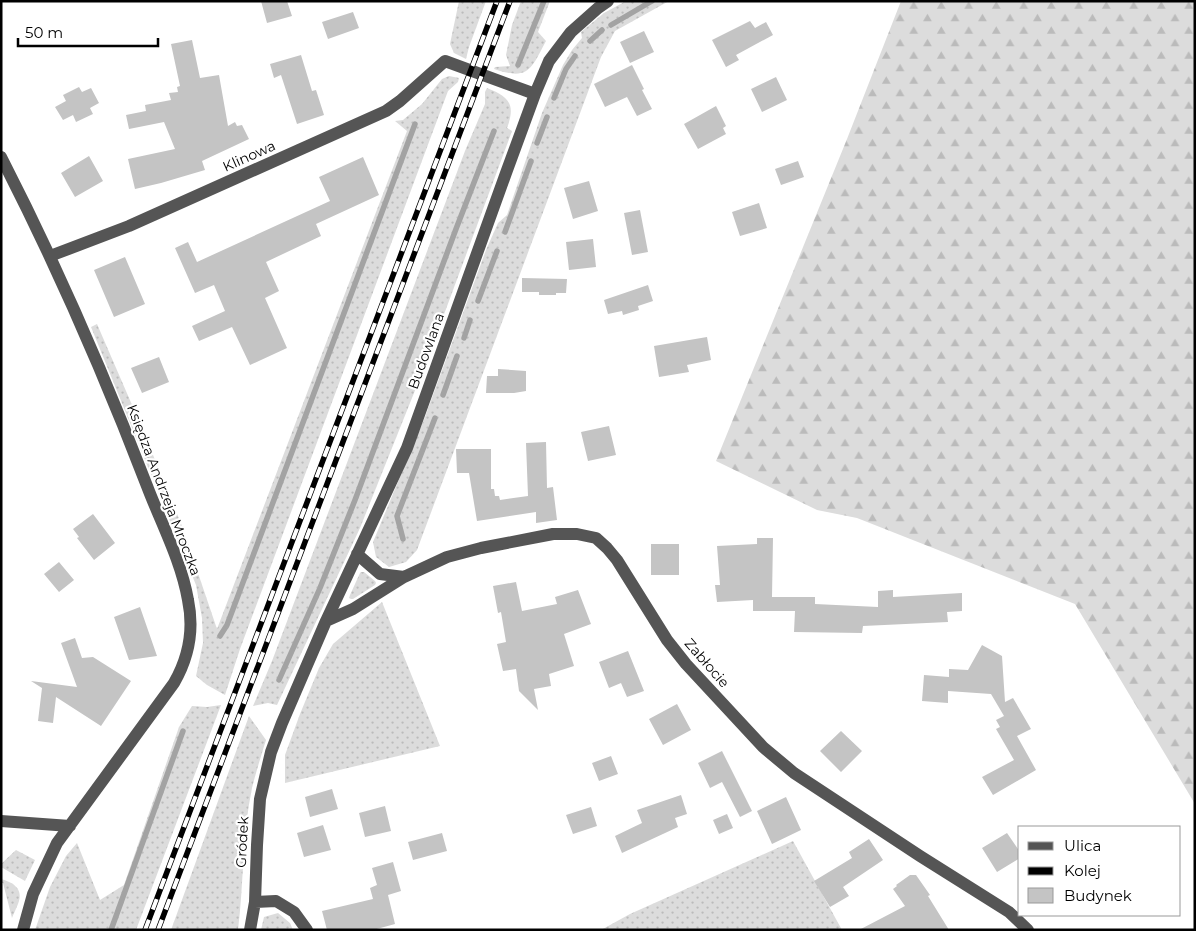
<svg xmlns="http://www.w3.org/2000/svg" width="1196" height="931" viewBox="0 0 1196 931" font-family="Montserrat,sans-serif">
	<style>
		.grass { fill: url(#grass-dots) }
		.forest { fill: url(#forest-firs) }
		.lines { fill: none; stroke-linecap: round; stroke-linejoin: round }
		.stream { stroke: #a3a3a3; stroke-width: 5.5 }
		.building { fill: #c4c4c4 }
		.minor { stroke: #555; stroke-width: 12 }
		.rail-casing { stroke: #000; stroke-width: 5.5 }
		.rail { stroke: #fff; stroke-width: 4; stroke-dasharray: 11; stroke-linecap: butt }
		.labels { text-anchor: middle; stroke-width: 4.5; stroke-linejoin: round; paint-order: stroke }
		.street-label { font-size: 14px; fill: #000; stroke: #fff }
	</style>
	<defs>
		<pattern id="grass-dots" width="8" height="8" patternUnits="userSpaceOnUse" patternTransform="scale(1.25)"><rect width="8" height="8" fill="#dcdcdc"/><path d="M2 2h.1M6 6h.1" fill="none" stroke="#bbb" stroke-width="1.8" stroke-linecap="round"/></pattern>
		<pattern id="forest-firs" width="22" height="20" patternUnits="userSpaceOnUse" patternTransform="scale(1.25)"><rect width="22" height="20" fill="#dcdcdc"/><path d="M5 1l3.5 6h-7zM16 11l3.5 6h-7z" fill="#bbb"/></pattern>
	</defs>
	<rect width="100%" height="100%" fill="#fff"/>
	<path class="grass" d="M 459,1 L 486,1 L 469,47 L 466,59 L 454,53 L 450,44 Z
		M 521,1 L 550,1 L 538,32 L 546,41 C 531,69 529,81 494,69 L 495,67 L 510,66 L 506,55 L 512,25 Z
		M 626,1 L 669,1 L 615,31 L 601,57 L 417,550 L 406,562 L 389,567 L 376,557 L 373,542 L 425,417 L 486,250 L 498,223 L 507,215 L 542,113 L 563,65 L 572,50 L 582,38 L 581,32 L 604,13 Z
		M 449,76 L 459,78 L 458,82 L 448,91 L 240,649 L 225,695 L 207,685 L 196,676 L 203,643 L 202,618 L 196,585 L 91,327 L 97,324 L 142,428 L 182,526 L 217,629 L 407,131 L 395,121 L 403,120 L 422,104 L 442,79 Z
		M 487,88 C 509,97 516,104 507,128 L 512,131 L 426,363 L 360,528 L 277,705 L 268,703 L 253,706 L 272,661 L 465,151 L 485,104 L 485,92 Z
		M 361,572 L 364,572 L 375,581 L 376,583 L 375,585 L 353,599 L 351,599 L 349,598 L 350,595 L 360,573 Z
		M 382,602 L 440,746 L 285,783 L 285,755 L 300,714 L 319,668 L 333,644 Z
		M 221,705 L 136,930 L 35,930 L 50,887 L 66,856 L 77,843 L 100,900 L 124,885 L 179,727 L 192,706 L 207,707 Z
		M 249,716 L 266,740 C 261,756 256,772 252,788 C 242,835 244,883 238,930 L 171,930 Z
		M 793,841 L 842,930 L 601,930 L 630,914 Z
		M 16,850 L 35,860 L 25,881 L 1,867 L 1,864 Z
		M 1,879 C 6,880 9,882 13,884 C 26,894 17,905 12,918 L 3,883 L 1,883 Z
		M 278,913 L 290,923 L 293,930 L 261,930 L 264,917 Z"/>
	<path class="forest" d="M 901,1 L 1195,1 L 1195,804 L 1075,604 L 857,518 L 817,510 L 716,461 L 847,139 Z"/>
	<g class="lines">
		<path class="stream" d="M 611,25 L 652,1
			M 590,41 L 602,30
			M 518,65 L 544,1
			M 554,98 L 566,69 L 575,56
			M 537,143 L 547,117
			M 505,232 L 531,161
			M 478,301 L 497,251
			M 464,338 L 470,320
			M 443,395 L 457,356
			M 403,539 L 397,516 L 435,418
			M 220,636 L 227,625 L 415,124
			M 279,680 L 320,588 L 355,500 L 456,229 L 494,131
			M 111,930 L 183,731"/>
	</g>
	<path class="building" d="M 261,1 L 287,1 L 292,16 L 267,23 Z
		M 353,12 L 359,28 L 328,39 L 322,22 Z
		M 750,21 L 755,28 L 766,22 L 773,35 L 736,55 L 739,60 L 726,67 L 712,40 Z
		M 644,31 L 654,52 L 630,63 L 620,42 Z
		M 192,40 L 200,78 L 219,75 L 228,126 L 235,122 L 237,126 L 242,125 L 249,139 L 202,161 L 205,170 L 161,183 L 135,189 L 128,159 L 175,149 L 164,122 L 129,129 L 126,115 L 146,111 L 145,105 L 171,100 L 169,93 L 178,92 L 177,87 L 180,86 L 171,44 Z
		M 301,55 L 312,91 L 316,90 L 324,115 L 297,124 L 281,75 L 274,78 L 270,64 Z
		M 632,65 L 644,89 L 642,90 L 652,109 L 637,116 L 627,97 L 605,107 L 594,84 Z
		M 776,77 L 787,100 L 762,112 L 751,89 Z
		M 79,87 L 82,92 L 91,88 L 99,103 L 90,108 L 93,114 L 76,122 L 73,115 L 63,120 L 55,107 L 66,101 L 63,95 Z
		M 716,106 L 726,126 L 723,128 L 726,134 L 698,149 L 684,124 Z
		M 89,156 L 103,181 L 75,197 L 61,173 Z
		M 363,157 L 379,195 L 316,224 L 321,236 L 266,262 L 279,291 L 265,298 L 287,348 L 250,365 L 232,327 L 199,341 L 192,326 L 225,311 L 214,285 L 195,293 L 175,248 L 188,242 L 197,262 L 330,201 L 319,177 Z
		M 798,161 L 804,177 L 781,185 L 775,169 Z
		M 589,181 L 598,211 L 573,219 L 564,188 Z
		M 759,203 L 767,228 L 740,236 L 732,212 Z
		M 640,210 L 648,252 L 632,255 L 624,213 Z
		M 593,239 L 596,267 L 569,270 L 566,242 Z
		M 125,257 L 145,304 L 114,317 L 94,270 Z
		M 522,278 L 567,279 L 566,293 L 556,293 L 556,295 L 539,295 L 539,292 L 522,292 Z
		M 648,285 L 653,301 L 638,306 L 639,310 L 623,315 L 622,311 L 608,314 L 604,300 Z
		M 707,337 L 711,360 L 687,365 L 689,372 L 659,377 L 654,346 Z
		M 159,357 L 169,382 L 142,393 L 131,368 Z
		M 498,369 L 526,371 L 526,391 L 514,393 L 486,393 L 487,376 L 498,376 Z
		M 609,426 L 616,455 L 588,461 L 581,432 Z
		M 546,442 L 547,488 L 553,487 L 557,520 L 536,523 L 536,512 L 477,521 L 469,473 L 457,473 L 456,449 L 491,449 L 491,489 L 494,489 L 495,496 L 499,496 L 500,500 L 528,496 L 526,443 Z
		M 93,514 L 115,543 L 94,560 L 77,538 L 79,537 L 73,529 Z
		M 757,538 L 773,538 L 772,597 L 815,597 L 815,604 L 878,607 L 878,591 L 893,590 L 893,597 L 962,593 L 962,611 L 947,612 L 948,622 L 863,626 L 862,633 L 794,632 L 795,611 L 753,611 L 753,600 L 717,602 L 715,585 L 720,585 L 717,546 L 757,544 Z
		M 651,544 L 679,544 L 679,575 L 651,575 Z
		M 59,562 L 74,580 L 59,592 L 44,574 Z
		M 516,582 L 522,611 L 557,604 L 555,597 L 578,590 L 591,624 L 564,634 L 574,666 L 549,674 L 551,686 L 534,689 L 538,710 L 519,691 L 516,669 L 503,671 L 497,644 L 506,642 L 501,612 L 498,613 L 493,586 Z
		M 140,607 L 157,656 L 129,660 L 114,617 Z
		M 75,638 L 82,658 L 93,657 L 131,681 L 101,726 L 56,697 L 53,723 L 38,721 L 42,688 L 31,681 L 77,687 L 61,643 Z
		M 982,645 L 1002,656 L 1005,702 L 1013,698 L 1031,729 L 1017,736 L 1036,770 L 993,795 L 982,777 L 1014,760 L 996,729 L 1000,727 L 996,720 L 1004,716 L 991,694 L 948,691 L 948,703 L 922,701 L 924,675 L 949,677 L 949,669 L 968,670 Z
		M 628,651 L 644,691 L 627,697 L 621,683 L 609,688 L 599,662 Z
		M 677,704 L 691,730 L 663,745 L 649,719 Z
		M 841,731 L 862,751 L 841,772 L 820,751 Z
		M 722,751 L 752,811 L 740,817 L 722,782 L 710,788 L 698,763 Z
		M 611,756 L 618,774 L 599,781 L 592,763 Z
		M 332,789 L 338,809 L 310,817 L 305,797 Z
		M 681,795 L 687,814 L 675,818 L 678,827 L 622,853 L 615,836 L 642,823 L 637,810 Z
		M 786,797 L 801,830 L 772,844 L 757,811 Z
		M 385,806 L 391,831 L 365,837 L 359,813 Z
		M 591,807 L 597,826 L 573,834 L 566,815 Z
		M 727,814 L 733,828 L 719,834 L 713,820 Z
		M 323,825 L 331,850 L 304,857 L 297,833 Z
		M 442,833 L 447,851 L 413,860 L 408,842 Z
		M 1007,833 L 1020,852 L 1020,858 L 997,872 L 982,848 Z
		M 869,839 L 883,860 L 843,887 L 849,896 L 830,907 L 814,881 L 852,858 L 849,852 Z
		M 393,862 L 401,891 L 388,895 L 395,924 L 373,930 L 327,930 L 322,911 L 373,899 L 370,888 L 377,885 L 372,868 Z
		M 910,875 L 916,875 L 930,895 L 928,896 L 949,930 L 859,930 L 905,906 L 893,889 L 897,886 L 896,885 Z"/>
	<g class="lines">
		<path class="minor" d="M 1,157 C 56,264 104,374 147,486 C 161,523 181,560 188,600 C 194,629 189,657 174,683 L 57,843 L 33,894 L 23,930
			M 50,256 L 129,226 L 386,111 L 400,101 L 445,61 L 535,94
			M 357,554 L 380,574 L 404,577 L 447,557 L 481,548 L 553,534 L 577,534 L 596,538 L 607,548 L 617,560 L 667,640 L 686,664 L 763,747 L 794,773 L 920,856 L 1009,912 L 1028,930
			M 326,621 L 353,609 L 404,577
			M 1,821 L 70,826
			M 255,902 L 276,901 L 294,912 L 307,930
			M 250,930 L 255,902 L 257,845 L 260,799 L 271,752 L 282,723 L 326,621 L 407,448 L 506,173 L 535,94 L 549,61 L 571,32 L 598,8 L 608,1"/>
		<g class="rail-casing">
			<path id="rail" d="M 145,930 L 497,1
				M 158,930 L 510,1"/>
		</g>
		<use href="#rail" class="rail"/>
	</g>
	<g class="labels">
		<g class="street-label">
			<text transform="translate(249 156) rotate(-24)" y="5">Klinowa</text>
			<text transform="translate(426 351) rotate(-70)" y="5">Budowlana</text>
			<text transform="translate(164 490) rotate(69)" y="5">Księdza Andrzeja Mroczka</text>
			<text transform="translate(707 663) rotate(49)" y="5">Zabłocie</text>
			<text transform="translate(242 842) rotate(-87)" y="5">Gródek</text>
		</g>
	</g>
	<rect width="1196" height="931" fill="none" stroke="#000000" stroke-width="5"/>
	<rect x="1018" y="826" width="162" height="90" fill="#ffffff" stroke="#999999"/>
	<rect x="1028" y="842" width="25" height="8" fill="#555555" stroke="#999999"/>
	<text x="1064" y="851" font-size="15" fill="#000000">Ulica</text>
	<rect x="1028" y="867" width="25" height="8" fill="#000000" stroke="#999999"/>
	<text x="1064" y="876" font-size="15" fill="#000000">Kolej</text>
	<rect x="1028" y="888" width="25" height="15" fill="#c4c4c4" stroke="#999999"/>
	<text x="1064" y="901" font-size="15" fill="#000000">Budynek</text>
	<path d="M18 38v8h140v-8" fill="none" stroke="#000000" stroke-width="2.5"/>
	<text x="25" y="38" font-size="15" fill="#000000" stroke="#ffffff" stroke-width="4" paint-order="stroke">50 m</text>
</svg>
